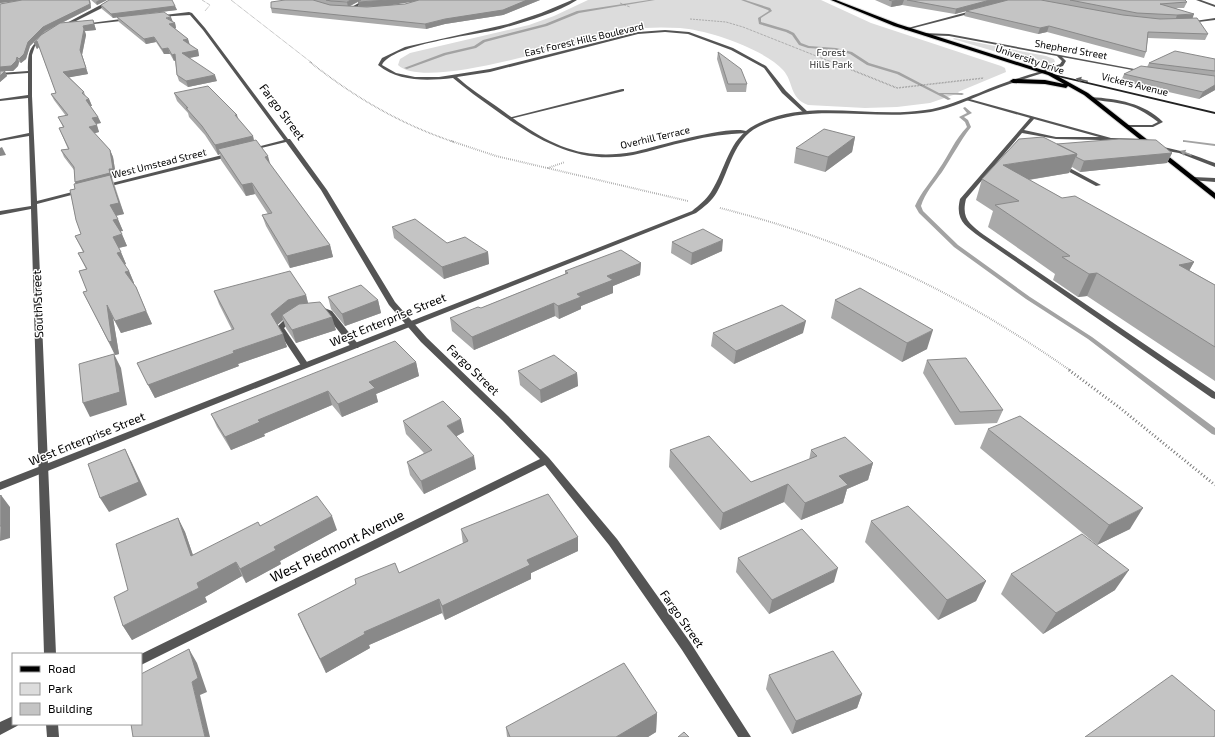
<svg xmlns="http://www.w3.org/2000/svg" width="1215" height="737" viewBox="0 0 1215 737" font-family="'Exo 2',sans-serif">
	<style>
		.green { fill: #dcdcdc }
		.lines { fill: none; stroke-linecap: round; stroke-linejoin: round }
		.stream { fill: #a3a3a3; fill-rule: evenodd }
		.primary-casing { stroke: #dbdbdb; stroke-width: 2 }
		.path-far3 { stroke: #777; stroke-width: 1; stroke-dasharray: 0.5 1; stroke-linecap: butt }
		.path-far2 { stroke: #777; stroke-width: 1.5; stroke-dasharray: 0.5 1; stroke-linecap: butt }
		.path-far1 { stroke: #777; stroke-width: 2; stroke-dasharray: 0.5 1.5; stroke-linecap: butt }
		.path { stroke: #777; stroke-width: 3; stroke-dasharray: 1 2.5; stroke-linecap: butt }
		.service { fill: #555; fill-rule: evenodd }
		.minor { fill: #555; fill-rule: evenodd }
		.tertiary { fill: #555; fill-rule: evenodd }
		.secondary { fill: #222; fill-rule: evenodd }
		.primary { fill: #000; fill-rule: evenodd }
		.wall { fill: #a9a9a9; fill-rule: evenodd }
		.shaded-wall { fill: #898989 }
		.building { fill: #c4c4c4; stroke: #898989 }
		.oneway { fill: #646464 }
		.oneway2 { fill: #999 }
		.labels { text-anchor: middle; stroke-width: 3; stroke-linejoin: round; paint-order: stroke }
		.far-street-label { font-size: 10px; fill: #000; stroke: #fff }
		.far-park-label { font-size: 10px; fill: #333; stroke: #fff }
		.street-label { font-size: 12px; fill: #000; stroke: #fff }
		.near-street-label { font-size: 14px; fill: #000; stroke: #fff }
	</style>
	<rect width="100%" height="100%" fill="#fff"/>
	<path class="green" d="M 588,0 L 821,0 L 871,23 L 1001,66 L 1005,68 L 1006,72 L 958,92 L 959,93 L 930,103 L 897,107 L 865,108 L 808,105 C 789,98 794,82 783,70 C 764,49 708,30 680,28 C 663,27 645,27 629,30 C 587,37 427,93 398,65 L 400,59 L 410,53 L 529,25 L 554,16 Z
		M 954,38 L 1046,56 L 1054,59 L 1055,62 L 1047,65 L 1037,64 L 953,39 Z"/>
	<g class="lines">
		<path class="stream" d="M 649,0 L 655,0 L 579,13 L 547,26 L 485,42 L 476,48 L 446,55 L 407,69 L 404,68 L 444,53 L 474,46 L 483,40 L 545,24 L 577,11 Z
			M 741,0 L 745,0 L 770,8 L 772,11 L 761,18 L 761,22 L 788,30 L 794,33 L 801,43 L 809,46 L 836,48 L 852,52 L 869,63 L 899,72 L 939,93 L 962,93 L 964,94 L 962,95 L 943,94 L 951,99 L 948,100 L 897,74 L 867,65 L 850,54 L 836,50 L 808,48 L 799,45 L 792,35 L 786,32 L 759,24 L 758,18 L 769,11 L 768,10 Z
			M 965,107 L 972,113 L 964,117 L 968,120 L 971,127 C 960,141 952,157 942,172 C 934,183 925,193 921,206 L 923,211 L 958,245 L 1030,297 L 1092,337 L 1215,428 L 1215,435 L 1212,434 L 1088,339 L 1026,299 L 954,247 L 919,213 L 915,206 C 921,192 931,182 939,169 C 949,155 955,139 967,127 L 965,122 L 959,117 L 967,113 L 963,108 Z
			M 1183,140 L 1215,144 L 1215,146 L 1185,142 L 1183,142 Z"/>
		<g class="primary-casing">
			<path id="primary" d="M 831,0 L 836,0 L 898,24 L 1052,73 L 1088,93 L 1215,193 L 1215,199 L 1084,95 L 1068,86 L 1066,88 L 1045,84 L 1013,83 L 1010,81 L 1013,79 L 1045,80 L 1064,84 L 1048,75 L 894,26 Z"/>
		</g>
		<path class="path-far3" d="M 202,0 L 210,5 L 205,11
			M 231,0 L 312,63
			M 620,3 L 630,7
			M 690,19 L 726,22 L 743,27 L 834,63"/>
		<path class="path-far2" d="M 310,62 C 354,97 400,124 454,142
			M 832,62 L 897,88 L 984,78"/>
		<path class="path-far1" d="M 451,141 L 496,156 L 688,201
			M 548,168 L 565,162
			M 720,208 C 851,241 960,293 1071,371"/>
		<path class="path" d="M 1069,370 L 1120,408 L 1215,485"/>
		<path class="service" d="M 364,0 L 368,0 L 351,10 L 348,9 Z
			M 622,89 L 624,89 L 624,91 L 510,119 L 508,118 Z
			M 1091,97 C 1118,99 1144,103 1163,122 L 1153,127 L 1124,127 L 1124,126 L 1126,125 L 1152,125 L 1158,122 C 1131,101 1120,104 1089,99 L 1089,97 Z
			M 966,98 L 1111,138 L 1146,139 L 1146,140 L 1144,141 L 1056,139 L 1022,133 L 966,199 C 961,219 970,224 984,235 L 1215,392 L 1215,399 L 1212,398 L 980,237 C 965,226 955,220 960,199 L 1030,118 L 966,100 ZM 1034,119 L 1099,137 L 1056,137 L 1024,130 Z
			M 1157,146 C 1178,149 1196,156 1215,163 L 1215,167 L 1179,153 L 1155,149 L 1155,147 Z
			M 1060,165 L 1064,165 L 1101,185 L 1096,186 L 1060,167 Z
			M 1193,177 L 1215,178 L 1215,182 L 1191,180 L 1190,179 Z
			M 316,307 L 322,307 L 332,311 L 358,344 L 359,346 L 358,348 L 352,348 L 326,315 L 315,309 Z
			M 289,315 L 295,315 L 296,317 L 284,328 L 309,365 L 308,367 L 302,367 L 276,328 Z"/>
		<path class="minor" d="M 110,0 L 114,0 L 102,8 L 62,28 L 59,27 Z
			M 572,0 L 577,0 C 555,14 524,22 500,29 C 476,35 392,44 382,65 L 396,73 L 415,77 L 439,77 L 490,69 L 638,32 L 665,30 L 689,32 L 733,48 L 766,66 L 786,91 L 809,113 L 805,114 L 782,93 L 764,68 L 731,50 L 688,34 L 665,32 L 638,34 L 490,72 L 457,77 C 469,88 483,97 496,106 C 526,128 559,152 596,154 C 608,155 621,154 633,152 C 653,148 733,123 748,132 L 746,133 C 727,134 708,136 689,141 C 670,145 652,151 633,155 C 578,165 537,140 494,109 C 480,99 466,89 453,78 C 427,81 399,82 378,65 L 382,58 L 405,47 L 508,24 L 541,13 Z
			M 1196,0 L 1201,0 L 1215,5 L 1215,7 Z
			M 975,10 L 976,12 L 906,30 L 904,29 Z
			M 189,12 L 192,13 L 205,28 L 288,139 L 290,139 L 327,190 L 395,302 L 427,338 L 508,416 L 549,458 L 617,539 L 690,642 L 751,737 L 738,737 L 682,650 L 609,545 L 545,465 L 141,665 L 141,654 L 540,459 L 502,420 L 421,342 L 389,305 L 321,190 L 286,142 L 249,151 L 249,149 L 284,140 L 203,30 L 190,15 L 158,17 L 156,16 Z
			M 129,18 L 130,20 L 85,25 L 83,24 Z
			M 1215,18 L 1215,20 L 1190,23 L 1188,22 Z
			M 923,33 L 949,34 L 1145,71 L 1143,72 L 1062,57 L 1066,61 L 1063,66 L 1042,73 L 1041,71 L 1060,64 L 1062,61 L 1057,56 L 949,36 L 922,35 Z
			M 41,37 L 44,38 L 35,46 L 32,55 L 32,96 L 37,201 L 80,190 L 83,192 L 37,204 L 56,654 L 44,654 L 31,209 L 0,215 L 0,211 L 31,206 L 29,136 L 0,141 L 0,139 L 29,133 L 28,98 L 0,101 L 0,99 L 28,95 L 28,73 L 0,75 L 0,73 L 28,71 C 28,54 28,49 41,37 Z
			M 230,153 L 232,154 L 232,156 L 103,188 L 100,186 Z
			M 13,716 L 13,724 L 19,724 L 17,726 L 0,735 L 0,722 Z
			M 46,724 L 58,724 L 59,737 L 47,737 Z"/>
		<path class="tertiary" d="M 1042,71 L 1043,73 C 1023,79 1003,86 983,94 C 964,102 944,111 923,113 C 870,120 807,102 758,127 C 733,140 730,169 717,192 C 712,201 704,207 696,213 L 0,490 L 0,482 L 692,211 C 699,205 706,200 711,192 C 726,169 728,139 755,125 C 807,97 869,119 925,110 C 944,108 962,99 979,93 C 1000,84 1021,77 1042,71 Z"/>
		<path class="secondary" d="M 1049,73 L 1215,112 L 1215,114 L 1050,75 Z"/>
		<use href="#primary" class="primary"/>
	</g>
	<path class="wall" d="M 0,0 L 90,0 L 91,8 L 62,23 L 93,20 L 96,30 L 85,31 L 86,35 L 82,55 L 88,74 L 69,77 L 84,92 L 86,97 L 89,99 L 92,106 L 90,106 L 98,117 L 101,123 L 96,124 L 99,132 L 94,133 L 110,150 L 113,157 L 116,176 L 112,177 L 124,214 L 116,216 L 123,231 L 120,231 L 127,246 L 119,248 L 126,264 L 124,265 L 129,271 L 134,283 L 133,283 L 136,287 L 152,324 L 121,333 L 113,318 L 119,354 L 115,355 L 83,292 L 87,291 L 79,271 L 86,269 L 78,253 L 83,252 L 75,236 L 81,234 L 76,220 L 70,190 L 75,189 L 74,184 L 76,184 L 75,182 L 74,170 L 64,157 L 61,150 L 68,149 L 59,128 L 63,127 L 58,117 L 66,116 L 54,100 L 51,94 L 56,93 L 39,47 L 37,49 L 34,43 L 39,37 L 30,46 L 26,59 L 21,63 L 19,62 L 18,66 L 13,71 L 5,71 L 7,76 L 0,82 L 0,4 L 19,1 L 0,3 Z
		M 91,0 L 107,0 L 97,5 Z
		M 285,0 L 540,0 L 503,15 L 445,24 L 426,29 L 272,13 L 271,8 ZM 360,1 L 359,7 L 350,6 ZM 414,1 L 405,4 L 386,5 ZM 386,6 L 367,7 L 361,7 Z
		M 875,0 L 1185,0 L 1187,2 L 1184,8 L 1176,8 L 1192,18 L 1208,34 L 1205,40 L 1148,38 L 1146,52 L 1144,58 L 1047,32 L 1038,34 L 964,16 L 966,11 L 955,14 L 902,5 L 891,7 Z
		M 101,5 L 175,6 L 177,10 L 124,16 L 173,22 L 175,23 L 176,28 L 175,29 L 188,39 L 189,44 L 198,50 L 199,56 L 189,58 L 217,81 L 188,87 L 179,81 L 177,75 L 175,60 L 174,61 L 170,54 L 164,54 L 156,42 L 146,44 L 119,22 L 117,17 L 113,18 L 102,9 Z
		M 718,52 L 747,84 L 746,92 L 727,92 L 717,59 Z
		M 1215,59 L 1215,90 L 1199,99 L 1121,81 L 1124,74 L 1147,67 L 1149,63 Z
		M 174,93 L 239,120 L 253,136 L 254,141 L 270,164 L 330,245 L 333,257 L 290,268 L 266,226 L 262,215 L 268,214 L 255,194 L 246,196 L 221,160 L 220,154 L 218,155 L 205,135 L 189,117 L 188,113 L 177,101 Z
		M 855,137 L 852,152 L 825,172 L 794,163 L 796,148 Z
		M 1057,144 L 1172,153 L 1167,163 L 1080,172 L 1072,167 L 1069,173 L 1029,180 L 1062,198 L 1194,262 L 1189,270 L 1215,285 L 1215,381 L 1087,296 L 1078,297 L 1053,280 L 1055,274 L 988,227 L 993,211 L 976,200 L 982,179 Z
		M 392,227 L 447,243 L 488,252 L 489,264 L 444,279 L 394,238 Z
		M 672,242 L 722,251 L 691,265 L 671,253 Z
		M 641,263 L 640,275 L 613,286 L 613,293 L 581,306 L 581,309 L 559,319 L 555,316 L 474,350 L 452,331 L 450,318 L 481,308 L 565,274 L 565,271 Z
		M 214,291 L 306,295 L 308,303 L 336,330 L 296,343 L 286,328 L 283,320 L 277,325 L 287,347 L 238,364 L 239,366 L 155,398 L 137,363 L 232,330 L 219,304 Z
		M 328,297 L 378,300 L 381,313 L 345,326 L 331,309 Z
		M 835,300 L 927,349 L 902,362 L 831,318 Z
		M 713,333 L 803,333 L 734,364 L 711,346 Z
		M 927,360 L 1003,410 L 997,423 L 955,425 L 923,373 Z
		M 416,362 L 419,376 L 376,394 L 378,402 L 342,417 L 332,405 L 264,434 L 265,436 L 231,450 L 217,427 L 211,414 Z
		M 518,371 L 577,373 L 578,386 L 541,403 L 520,385 Z
		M 403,421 L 464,432 L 456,436 L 476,469 L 424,494 L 410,475 L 407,462 L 424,453 L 406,434 Z
		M 988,429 L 1130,529 L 1097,545 L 980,448 Z
		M 670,450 L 751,482 L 809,460 L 811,450 L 873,463 L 868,480 L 847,489 L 843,503 L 801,520 L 784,502 L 720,530 L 669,467 Z
		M 178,518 L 185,532 L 193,555 L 260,526 L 337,530 L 280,561 L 281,564 L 246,583 L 242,576 L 205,597 L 207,602 L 132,640 L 123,626 L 128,590 Z
		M 871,521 L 986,581 L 976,601 L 938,620 L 865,542 Z
		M 461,529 L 578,537 L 578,551 L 531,573 L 531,579 L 445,620 L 442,613 L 369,645 L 370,648 L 326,673 L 304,628 L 298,614 L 399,573 L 463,544 Z
		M 738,558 L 834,582 L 769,614 L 736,572 Z
		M 1011,574 L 1115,590 L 1043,634 L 1001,594 Z
		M 769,675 L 862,694 L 857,708 L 792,734 L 766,689 Z
		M 657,713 L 656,732 L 648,737 L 507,737 L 506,727 Z"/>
	<path class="shaded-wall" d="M 0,0 L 24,0 L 0,3 Z
		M 89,0 L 90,0 L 91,8 L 45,31 L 30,46 L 26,59 L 21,63 L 19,59 L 28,42 L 43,27 Z
		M 99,0 L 107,0 L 97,5 L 96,2 Z
		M 351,0 L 361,0 L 348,7 L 347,2 Z
		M 388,0 L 424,0 L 386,6 L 359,7 L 358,2 Z
		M 527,0 L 540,0 L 503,15 L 445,24 L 426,29 L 425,24 Z
		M 900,0 L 904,0 L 902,5 L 891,7 L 892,1 Z
		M 990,0 L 1009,0 L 955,14 L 956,9 Z
		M 175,6 L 177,10 L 113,18 L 111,14 Z
		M 1194,14 L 1192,20 L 1175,21 L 1177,15 Z
		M 171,17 L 173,22 L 166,18 Z
		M 93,20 L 96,30 L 85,31 L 83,26 Z
		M 175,23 L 176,28 L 171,29 L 169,24 Z
		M 1049,26 L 1047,32 L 1038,34 L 1040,28 Z
		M 84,29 L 86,35 L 82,55 L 88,74 L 66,78 L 63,72 L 80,50 Z
		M 154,37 L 156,42 L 146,44 L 144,39 Z
		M 188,39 L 190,45 L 183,40 Z
		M 37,41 L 40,46 L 37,49 L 34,43 Z
		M 168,48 L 170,54 L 164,54 L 162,49 Z
		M 198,50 L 199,56 L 184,59 L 182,53 Z
		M 175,54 L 176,60 L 174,61 L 172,55 Z
		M 17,57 L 19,62 L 18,66 L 13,71 L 5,71 L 7,76 L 0,82 L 0,67 Z
		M 215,75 L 217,81 L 188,87 L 186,81 Z
		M 1215,85 L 1215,90 L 1199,99 L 1203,92 Z
		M 89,99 L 92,106 L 88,106 L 86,100 Z
		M 235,115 L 237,115 L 240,124 Z
		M 98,117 L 101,123 L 95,124 L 92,118 Z
		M 97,125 L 99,132 L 92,134 L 89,127 Z
		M 253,136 L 255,146 L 218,149 L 220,154 L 218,155 L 215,145 Z
		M 855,137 L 852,152 L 825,172 L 828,157 Z
		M 2,147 L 6,155 L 0,156 L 0,148 Z
		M 110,150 L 113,157 L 116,176 L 112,177 L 112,181 L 124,214 L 114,216 L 79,189 L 75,182 L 109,169 Z
		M 1172,153 L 1167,163 L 1080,172 L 1084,161 Z
		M 1077,154 L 1069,173 L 997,185 L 1003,165 Z
		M 268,156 L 271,167 L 265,157 Z
		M 252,183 L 255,194 L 246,196 L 242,185 Z
		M 118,219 L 123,231 L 118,232 L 113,220 Z
		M 122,234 L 127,246 L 118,248 L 113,237 Z
		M 723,240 L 722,251 L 691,265 L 692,253 Z
		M 330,245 L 333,257 L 290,268 L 287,256 Z
		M 121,252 L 126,264 L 122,265 L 117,253 Z
		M 488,252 L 489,264 L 444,279 L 442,267 Z
		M 1194,262 L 1182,284 L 1179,265 Z
		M 641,263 L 640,275 L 613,286 L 613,293 L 581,306 L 581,309 L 559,319 L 558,306 L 607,276 Z
		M 129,271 L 134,283 L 131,284 L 125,272 Z
		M 1097,273 L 1087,296 L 1078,297 L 1089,274 Z
		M 306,295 L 309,307 L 282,315 L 283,320 L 275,327 L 271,314 L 288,300 Z
		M 378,300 L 381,313 L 345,326 L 342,314 Z
		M 554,303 L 555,316 L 474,350 L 472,337 Z
		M 107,305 L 113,318 L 119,354 L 115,355 L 109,342 Z
		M 146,311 L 152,324 L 121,333 L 115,321 Z
		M 332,317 L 336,330 L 296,343 L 292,330 Z
		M 806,321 L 803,333 L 734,364 L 736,351 Z
		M 933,330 L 927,349 L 902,362 L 907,343 Z
		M 283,334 L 287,347 L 238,364 L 239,366 L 155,398 L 148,385 L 233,351 Z
		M 114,354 L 121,368 L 127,405 L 90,417 L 83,403 Z
		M 416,362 L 419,376 L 376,394 L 378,402 L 342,417 L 338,404 L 369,382 Z
		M 577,373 L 578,386 L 541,403 L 540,390 Z
		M 328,391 L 332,405 L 264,434 L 265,436 L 231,450 L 225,437 L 258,420 Z
		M 461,419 L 464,432 L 450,440 L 447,426 Z
		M 125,449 L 132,463 L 147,495 L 109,512 L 100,498 Z
		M 474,456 L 476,469 L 424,494 L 421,481 Z
		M 873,463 L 868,480 L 847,489 L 843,503 L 801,520 L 805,503 L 839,476 Z
		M 788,484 L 784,502 L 720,530 L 723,513 Z
		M 1,495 L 10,507 L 10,538 L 0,541 Z
		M 1143,508 L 1130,529 L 1097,545 L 1109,525 Z
		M 332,516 L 337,530 L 280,561 L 281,564 L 246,583 L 240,569 L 274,547 Z
		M 178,518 L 185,532 L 198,570 L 191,556 Z
		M 578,537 L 578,551 L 531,573 L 531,579 L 445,620 L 442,606 L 527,560 Z
		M 236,562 L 242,576 L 205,597 L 207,602 L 132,640 L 123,626 L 197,583 Z
		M 838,568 L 834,582 L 769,614 L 772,600 Z
		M 1129,570 L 1115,590 L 1043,634 L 1056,613 Z
		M 986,581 L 976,601 L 938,620 L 947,600 Z
		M 439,599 L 442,613 L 369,645 L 370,648 L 326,673 L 320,659 L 364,632 Z
		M 189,649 L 197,663 L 207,692 L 200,695 L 210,737 L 205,737 L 192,682 Z
		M 862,694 L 857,708 L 792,734 L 796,721 Z
		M 657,713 L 656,732 L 648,737 L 616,737 Z"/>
	<path class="building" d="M 22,0 L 89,0 L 90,4 L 43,27 L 28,42 L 24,54 L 19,59 L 17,57 L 16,61 L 11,66 L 0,67 L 0,4 Z
		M 109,0 L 172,0 L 175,6 L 111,14 L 101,5 Z
		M 285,0 L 313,0 L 330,5 L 367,7 L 405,4 L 419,0 L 527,0 L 503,10 L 445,19 L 425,24 L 271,8 L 271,2 Z
		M 326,0 L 351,0 L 347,2 L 331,1 Z
		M 361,0 L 388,0 L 358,2 Z
		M 889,0 L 900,0 L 892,1 Z
		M 907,0 L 990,0 L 956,9 Z
		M 1008,0 L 1041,0 L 1123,15 L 1160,19 L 1197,18 L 1208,34 L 1148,32 L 1146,52 L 1049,26 L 1040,28 L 966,11 Z
		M 1070,0 L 1185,0 L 1187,2 L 1160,4 L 1194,14 L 1177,15 L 1137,13 Z
		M 164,12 L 171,17 L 166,18 L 175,23 L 169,24 L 188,39 L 183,40 L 198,50 L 182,53 L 215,75 L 186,81 L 177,75 L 175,54 L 172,55 L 168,48 L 162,49 L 154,37 L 144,39 L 117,17 Z
		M 93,20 L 94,24 L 83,26 L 84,29 L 80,50 L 86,68 L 63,72 L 84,92 L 82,93 L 89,99 L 86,100 L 98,117 L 92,118 L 97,125 L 89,127 L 110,150 L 113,169 L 109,169 L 110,173 L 75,182 L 74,167 L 61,150 L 69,149 L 59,128 L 64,127 L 58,117 L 68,115 L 51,94 L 56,93 L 37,41 L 34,43 L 41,35 L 60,23 Z
		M 1175,51 L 1215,59 L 1215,71 L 1149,63 Z
		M 718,52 L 741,69 L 747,84 L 728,84 Z
		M 1141,66 L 1215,76 L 1215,85 L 1203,92 L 1124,74 Z
		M 0,71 L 5,71 L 0,76 Z
		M 208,86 L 237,115 L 235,115 L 253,136 L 215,145 L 202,126 L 186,108 L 188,108 L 174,93 Z
		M 824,129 L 855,137 L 828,157 L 796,148 Z
		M 1043,137 L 1077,154 L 1003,165 L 1062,198 L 1075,196 L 1194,262 L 1179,265 L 1215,285 L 1215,347 L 1097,273 L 1089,274 L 1062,257 L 1070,256 L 995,205 L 1019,201 L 982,179 L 1019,139 Z
		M 1119,139 L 1156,140 L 1172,153 L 1084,161 L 1076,157 L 1077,154 L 1057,144 Z
		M 256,140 L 268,156 L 265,157 L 330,245 L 287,256 L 262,215 L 272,213 L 252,183 L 242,185 L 218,149 Z
		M 110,175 L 119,203 L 110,205 L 118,219 L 113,220 L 122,234 L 113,237 L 121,252 L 117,253 L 129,271 L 125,272 L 136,287 L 146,311 L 115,321 L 107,305 L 112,341 L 109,342 L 83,292 L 87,291 L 79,271 L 87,269 L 78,253 L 84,252 L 75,236 L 81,234 L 76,220 L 70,190 L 75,189 L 74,184 Z
		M 415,219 L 447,243 L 465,237 L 488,252 L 442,267 L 392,227 Z
		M 703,229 L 723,240 L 692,253 L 672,242 Z
		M 621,250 L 641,263 L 607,276 L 613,280 L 577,294 L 581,297 L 558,306 L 554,303 L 472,337 L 450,318 L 478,307 L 481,308 L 568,273 L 565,271 Z
		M 290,271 L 306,295 L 288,300 L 271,314 L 283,334 L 233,351 L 234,353 L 148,385 L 137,363 L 234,329 L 214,291 Z
		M 361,285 L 378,300 L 342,314 L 328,297 Z
		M 860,288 L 933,330 L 907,343 L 835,300 Z
		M 320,302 L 332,317 L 292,330 L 282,315 L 299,304 Z
		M 782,305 L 806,321 L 736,351 L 713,333 Z
		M 395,341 L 416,362 L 369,382 L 375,388 L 338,404 L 328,391 L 258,420 L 260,422 L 225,437 L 211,414 Z
		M 114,354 L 120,392 L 83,403 L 79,364 Z
		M 554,355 L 577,373 L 540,390 L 518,371 Z
		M 966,358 L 1003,410 L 960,412 L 927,360 Z
		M 443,401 L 461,419 L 447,426 L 474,456 L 421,481 L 407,462 L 432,450 L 403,421 Z
		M 1020,416 L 1143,508 L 1109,525 L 988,429 Z
		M 709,436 L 751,482 L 817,456 L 811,450 L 845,437 L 873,463 L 839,476 L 848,485 L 805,503 L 788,484 L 723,513 L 670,450 Z
		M 125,449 L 139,482 L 100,498 L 88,464 Z
		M 548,494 L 578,537 L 527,560 L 530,565 L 442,606 L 439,599 L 364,632 L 365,634 L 320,659 L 298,614 L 356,584 L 355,579 L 395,563 L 399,573 L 468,541 L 461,529 Z
		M 1,495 L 1,526 L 0,526 L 0,496 Z
		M 317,496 L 332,516 L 274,547 L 276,550 L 240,569 L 236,562 L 197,583 L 199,588 L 123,626 L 114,597 L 128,590 L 116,544 L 178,518 L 191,556 L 258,522 L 260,526 Z
		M 908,506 L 986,581 L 947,600 L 871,521 Z
		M 802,529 L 838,568 L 772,600 L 738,558 Z
		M 1082,534 L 1129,570 L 1056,613 L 1011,574 Z
		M 189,649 L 198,678 L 192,682 L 205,737 L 133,737 L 131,724 L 141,724 L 141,674 Z
		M 833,651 L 862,694 L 796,721 L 769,675 Z
		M 624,663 L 657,713 L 616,737 L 510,737 L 506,727 Z
		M 1172,675 L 1215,711 L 1215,736 L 1213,737 L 1085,737 Z
		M 684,732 L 689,737 L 678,737 Z"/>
	<defs><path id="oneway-solid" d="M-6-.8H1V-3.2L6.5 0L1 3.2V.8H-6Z"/></defs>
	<use class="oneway" href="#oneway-solid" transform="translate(1082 80) rotate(-166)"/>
	<use class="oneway2" href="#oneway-solid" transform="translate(1186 153) rotate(-159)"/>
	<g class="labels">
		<g class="far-street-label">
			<text transform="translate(584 39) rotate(-13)" y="4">East Forest Hills Boulevard</text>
			<text transform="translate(1071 49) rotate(10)" y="4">Shepherd Street</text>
			<text transform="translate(1030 59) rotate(19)" y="4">University Drive</text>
			<text transform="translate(1135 84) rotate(14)" y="4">Vickers Avenue</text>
			<text transform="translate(655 137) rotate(-13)" y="4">Overhill Terrace</text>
			<text transform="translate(159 163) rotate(-14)" y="4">West Umstead Street</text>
		</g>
		<g class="far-park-label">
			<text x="831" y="56">Forest<tspan x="831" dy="12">Hills Park</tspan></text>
		</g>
		<g class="street-label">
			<text transform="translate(282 112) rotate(53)" y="4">Fargo Street</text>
			<text transform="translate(38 304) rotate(-92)" y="4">South Street</text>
			<text transform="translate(388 320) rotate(-22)" y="4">West Enterprise Street</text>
			<text transform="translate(473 370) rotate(44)" y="4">Fargo Street</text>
			<text transform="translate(87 439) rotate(-22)" y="4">West Enterprise Street</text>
			<text transform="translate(682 619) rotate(55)" y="4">Fargo Street</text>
		</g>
		<g class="near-street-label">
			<text transform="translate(337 546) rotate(-26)" y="5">West Piedmont Avenue</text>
		</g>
	</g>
	<rect x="12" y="653" width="130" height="72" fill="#ffffff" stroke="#999999"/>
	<rect x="20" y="666" width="20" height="6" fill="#000000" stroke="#999999"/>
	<text x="48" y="673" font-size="12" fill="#000000">Road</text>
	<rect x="20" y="683" width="20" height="12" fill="#dcdcdc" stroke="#999999"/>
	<text x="48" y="693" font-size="12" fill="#000000">Park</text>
	<rect x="20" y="703" width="20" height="12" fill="#c4c4c4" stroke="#999999"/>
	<text x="48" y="713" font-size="12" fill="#000000">Building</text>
</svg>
